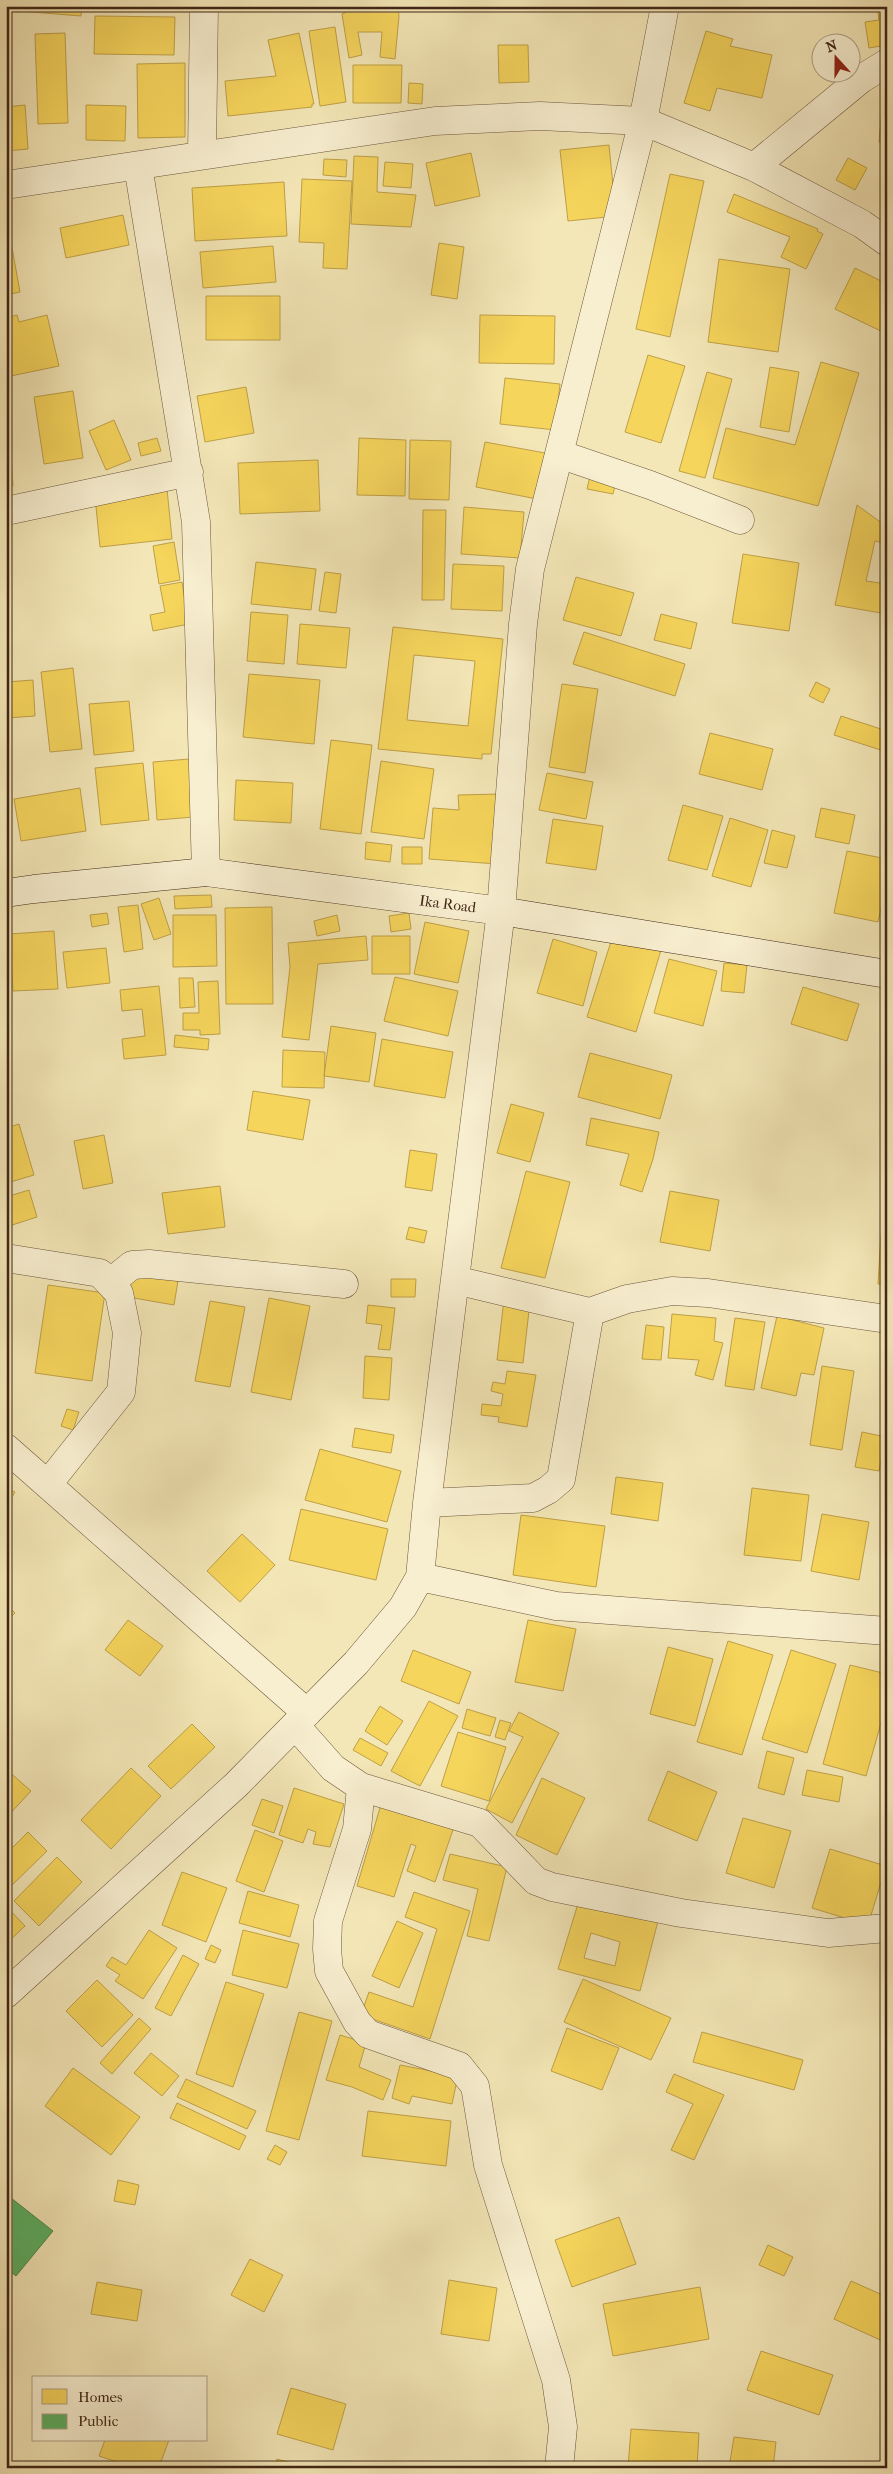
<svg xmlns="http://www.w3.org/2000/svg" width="893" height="2474" viewBox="0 0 893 2474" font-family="'IM FELL French Canon',serif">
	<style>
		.homes { fill: #f6d55c; stroke: #bfa047; fill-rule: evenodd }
		.public { fill: #5aae61; stroke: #52854a }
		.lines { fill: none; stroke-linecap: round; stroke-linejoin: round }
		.street-casing { stroke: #6c563e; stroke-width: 29 }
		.secondary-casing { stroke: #3f2616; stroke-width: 29 }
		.street { stroke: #f8efd0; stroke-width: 28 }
		.secondary { stroke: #f8efd0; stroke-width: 28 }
		.labels { text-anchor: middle; stroke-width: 5; stroke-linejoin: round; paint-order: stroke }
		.street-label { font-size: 15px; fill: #3f2616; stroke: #f8efd0 }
	</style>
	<rect width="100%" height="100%" fill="#f4e7b7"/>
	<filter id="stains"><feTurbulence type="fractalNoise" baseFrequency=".004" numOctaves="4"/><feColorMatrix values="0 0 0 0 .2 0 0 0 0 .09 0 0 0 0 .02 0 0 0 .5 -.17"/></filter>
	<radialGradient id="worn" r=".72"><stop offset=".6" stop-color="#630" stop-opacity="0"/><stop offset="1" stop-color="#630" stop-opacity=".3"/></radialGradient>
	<path class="homes" d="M 6,6 L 82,6 L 81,16 L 6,10 Z
		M 877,6 L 887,6 L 887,45 L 869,48 L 865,22 L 879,20 Z
		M 346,7 L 398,9 L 399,16 L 395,59 L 380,57 L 382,32 L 358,32 L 362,55 L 349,58 L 342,14 L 345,13 Z
		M 95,16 L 175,17 L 174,55 L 94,54 Z
		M 335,27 L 346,102 L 320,106 L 309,31 Z
		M 706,31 L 733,39 L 730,46 L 772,55 L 762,98 L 717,88 L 710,111 L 684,103 Z
		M 65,33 L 68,123 L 38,124 L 35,34 Z
		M 299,33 L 314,104 L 312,104 L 312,107 L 228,116 L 225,81 L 276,76 L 268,40 Z
		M 498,45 L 528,45 L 529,82 L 499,83 Z
		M 185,63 L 185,137 L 138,138 L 137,64 Z
		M 353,65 L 402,65 L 401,103 L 353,103 Z
		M 885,74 L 887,74 L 887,143 L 879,142 Z
		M 409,83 L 423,84 L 422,104 L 408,103 Z
		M 25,105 L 28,149 L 6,151 L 6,107 Z
		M 86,105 L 126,106 L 125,141 L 86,140 Z
		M 609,145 L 616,216 L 568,221 L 560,150 Z
		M 471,153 L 480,196 L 435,206 L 426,163 Z
		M 354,156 L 378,157 L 377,192 L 416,195 L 411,227 L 351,224 Z
		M 848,158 L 867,168 L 855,190 L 836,180 Z
		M 324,159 L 347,160 L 346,177 L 323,175 Z
		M 385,162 L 413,164 L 411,188 L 383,186 Z
		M 670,174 L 704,181 L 670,337 L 636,329 Z
		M 302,179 L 352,181 L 347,269 L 323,268 L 324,243 L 299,242 Z
		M 284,182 L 287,236 L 195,241 L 192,188 Z
		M 734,194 L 818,229 L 817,231 L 823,234 L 806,269 L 781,257 L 790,237 L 727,212 Z
		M 123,215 L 129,245 L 66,258 L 60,228 Z
		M 9,231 L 20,292 L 6,295 L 6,232 Z
		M 439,243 L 464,247 L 457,299 L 431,295 Z
		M 273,246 L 276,282 L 203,288 L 200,252 Z
		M 719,259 L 790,269 L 778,352 L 708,342 Z
		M 855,268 L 887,284 L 887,334 L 835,309 Z
		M 206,296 L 280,296 L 280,340 L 206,340 Z
		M 17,315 L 19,322 L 47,315 L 59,366 L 6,377 L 6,318 Z
		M 480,315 L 555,316 L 554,364 L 479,363 Z
		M 648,355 L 685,366 L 661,443 L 625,432 Z
		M 821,362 L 859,373 L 818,506 L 713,478 L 726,428 L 795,445 Z
		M 770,367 L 799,372 L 789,432 L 760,427 Z
		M 707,372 L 732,379 L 705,478 L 679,471 Z
		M 505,378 L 560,384 L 555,430 L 500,424 Z
		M 246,387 L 254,433 L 205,442 L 197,396 Z
		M 73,391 L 83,458 L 44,464 L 34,397 Z
		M 114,420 L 131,460 L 106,470 L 89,431 Z
		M 6,422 L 9,422 L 13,486 L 6,487 Z
		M 157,438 L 161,451 L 141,456 L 138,443 Z
		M 359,438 L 406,440 L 405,496 L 357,495 Z
		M 410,440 L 451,441 L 449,500 L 409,499 Z
		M 485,442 L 545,453 L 537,499 L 476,487 Z
		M 318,460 L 320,511 L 240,514 L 238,463 Z
		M 590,476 L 616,481 L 613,494 L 587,489 Z
		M 167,489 L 172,539 L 100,547 L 95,497 Z
		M 857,505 L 887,527 L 887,544 L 875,541 L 866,581 L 887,584 L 887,614 L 835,605 Z
		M 464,507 L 524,512 L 520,558 L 461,554 Z
		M 423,510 L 446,510 L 444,600 L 422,600 Z
		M 174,542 L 180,580 L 159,584 L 153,546 Z
		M 743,554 L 799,563 L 789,631 L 732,623 Z
		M 256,562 L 316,569 L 311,610 L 251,604 Z
		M 453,564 L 504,566 L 502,611 L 451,609 Z
		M 325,572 L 341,574 L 336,613 L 319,611 Z
		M 576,577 L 634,593 L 621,636 L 563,620 Z
		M 182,582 L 189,624 L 153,631 L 150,615 L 165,612 L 160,586 Z
		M 251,612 L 288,615 L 284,664 L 247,661 Z
		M 661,614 L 697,623 L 691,649 L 654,640 Z
		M 300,624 L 350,628 L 346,668 L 297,664 Z
		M 393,627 L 503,639 L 491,754 L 482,754 L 482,759 L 378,749 ZM 414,655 L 475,661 L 468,726 L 407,720 Z
		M 584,632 L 685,664 L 675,696 L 573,664 Z
		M 73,668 L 82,749 L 50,752 L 41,672 Z
		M 249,674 L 320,680 L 314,744 L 243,737 Z
		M 33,680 L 35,716 L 7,718 L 6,682 Z
		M 816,682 L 830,689 L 823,703 L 809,696 Z
		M 562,684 L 598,689 L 585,773 L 549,767 Z
		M 129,701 L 134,751 L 94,755 L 89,704 Z
		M 841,716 L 887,731 L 887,752 L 834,735 Z
		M 710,733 L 773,749 L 762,790 L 699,774 Z
		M 331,740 L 372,745 L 361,834 L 320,829 Z
		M 189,759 L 194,817 L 157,820 L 153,762 Z
		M 381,761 L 434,769 L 424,839 L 371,832 Z
		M 143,763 L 149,820 L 101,825 L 95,768 Z
		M 547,773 L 593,782 L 586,819 L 539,810 Z
		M 236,780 L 293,783 L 291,823 L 234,820 Z
		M 80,788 L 86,831 L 21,841 L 14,799 Z
		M 500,794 L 497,864 L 429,859 L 433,808 L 459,810 L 458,795 Z
		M 683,805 L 723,816 L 707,870 L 668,860 Z
		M 821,808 L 855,815 L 849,844 L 815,837 Z
		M 730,818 L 768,830 L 751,887 L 712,876 Z
		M 553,819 L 603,826 L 596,870 L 546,863 Z
		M 772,830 L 795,836 L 787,868 L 764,863 Z
		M 366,842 L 392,845 L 390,862 L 365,859 Z
		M 402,847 L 422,847 L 422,864 L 402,864 Z
		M 847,851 L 887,859 L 887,882 L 878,922 L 834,913 Z
		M 211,895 L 212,907 L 175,909 L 174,896 Z
		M 159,898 L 171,934 L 154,940 L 141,904 Z
		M 138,905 L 143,949 L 124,952 L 118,907 Z
		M 272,907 L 273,1004 L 226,1004 L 225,908 Z
		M 107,913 L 109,924 L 92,927 L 90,915 Z
		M 409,913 L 411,929 L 391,932 L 389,916 Z
		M 173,915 L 216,915 L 217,966 L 173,967 Z
		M 337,915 L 340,931 L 317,936 L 314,921 Z
		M 425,922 L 469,931 L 458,983 L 414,974 Z
		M 54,931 L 58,989 L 13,991 L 9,934 Z
		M 614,932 L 662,947 L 636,1032 L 587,1017 Z
		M 366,936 L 368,960 L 318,964 L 309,1040 L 282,1037 L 290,967 L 288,943 Z
		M 372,936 L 410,936 L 410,974 L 372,974 Z
		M 553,939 L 597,952 L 583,1006 L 537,993 Z
		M 106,948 L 110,983 L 67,988 L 63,952 Z
		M 669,959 L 717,971 L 703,1026 L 654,1013 Z
		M 724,963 L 747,965 L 744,993 L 721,991 Z
		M 395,977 L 458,991 L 448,1036 L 384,1021 Z
		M 179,978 L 193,978 L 195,1007 L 180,1008 Z
		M 218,981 L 220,1034 L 200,1035 L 200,1030 L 183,1030 L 183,1013 L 199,1013 L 198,982 Z
		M 159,986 L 166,1055 L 124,1059 L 122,1039 L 145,1036 L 142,1009 L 122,1011 L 120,990 Z
		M 803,987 L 859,1004 L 847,1041 L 791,1024 Z
		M 331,1026 L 376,1033 L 369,1082 L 324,1076 Z
		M 175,1035 L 209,1039 L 208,1050 L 174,1047 Z
		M 382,1039 L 453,1052 L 445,1098 L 374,1086 Z
		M 283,1050 L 325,1052 L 324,1088 L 282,1087 Z
		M 590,1053 L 672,1075 L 660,1119 L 578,1097 Z
		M 253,1091 L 310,1100 L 303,1140 L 247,1130 Z
		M 511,1104 L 544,1113 L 530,1162 L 497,1153 Z
		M 591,1118 L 659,1132 L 653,1159 L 642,1192 L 620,1185 L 629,1154 L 586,1145 Z
		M 19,1124 L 34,1175 L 7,1183 L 6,1128 Z
		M 104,1135 L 113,1183 L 83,1189 L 74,1141 Z
		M 410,1150 L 437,1154 L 432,1191 L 405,1187 Z
		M 526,1171 L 570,1182 L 545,1278 L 501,1268 Z
		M 220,1186 L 225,1227 L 168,1234 L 162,1193 Z
		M 29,1190 L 37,1217 L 6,1227 L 6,1197 Z
		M 670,1191 L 719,1200 L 710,1251 L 660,1242 Z
		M 409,1227 L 427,1231 L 424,1243 L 406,1239 Z
		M 881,1234 L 887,1234 L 887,1284 L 878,1284 Z
		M 133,1273 L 178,1281 L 174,1305 L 128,1297 Z
		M 391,1279 L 416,1279 L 415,1297 L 391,1297 Z
		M 48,1285 L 105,1293 L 92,1381 L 35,1373 Z
		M 269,1298 L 310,1306 L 291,1400 L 251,1392 Z
		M 504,1299 L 530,1302 L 523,1363 L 497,1360 Z
		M 210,1301 L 245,1307 L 230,1387 L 195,1381 Z
		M 368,1305 L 395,1308 L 390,1350 L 378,1349 L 382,1325 L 366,1323 Z
		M 672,1314 L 716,1318 L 714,1341 L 723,1343 L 713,1380 L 695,1375 L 699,1360 L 668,1358 Z
		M 777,1316 L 824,1328 L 814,1375 L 801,1373 L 796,1396 L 761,1388 Z
		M 735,1318 L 765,1322 L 754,1390 L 725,1386 Z
		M 646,1325 L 664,1327 L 661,1360 L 642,1359 Z
		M 365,1356 L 392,1358 L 389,1400 L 363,1398 Z
		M 822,1366 L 854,1371 L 842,1450 L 810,1445 Z
		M 507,1371 L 536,1375 L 527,1427 L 498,1422 L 499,1417 L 481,1415 L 482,1404 L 501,1406 L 503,1394 L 491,1391 L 493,1382 L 505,1384 Z
		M 67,1409 L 79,1412 L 73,1430 L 61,1426 Z
		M 355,1428 L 394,1435 L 391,1453 L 352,1447 Z
		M 862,1432 L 886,1437 L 879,1471 L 855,1467 Z
		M 320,1449 L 401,1471 L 387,1522 L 305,1500 Z
		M 616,1477 L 663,1483 L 658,1521 L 611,1514 Z
		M 6,1488 L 15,1492 L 6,1507 Z
		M 752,1488 L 809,1495 L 801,1561 L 744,1555 Z
		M 301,1509 L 388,1529 L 376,1580 L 289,1560 Z
		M 822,1514 L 869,1522 L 859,1580 L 811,1571 Z
		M 521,1515 L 605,1526 L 596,1587 L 513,1575 Z
		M 242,1534 L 275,1565 L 240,1602 L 207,1571 Z
		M 6,1604 L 15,1613 L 6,1622 Z
		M 128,1620 L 163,1646 L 140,1676 L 105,1650 Z
		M 528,1620 L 576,1629 L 563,1691 L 515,1682 Z
		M 728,1641 L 773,1655 L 742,1755 L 697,1742 Z
		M 668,1647 L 713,1659 L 695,1726 L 650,1714 Z
		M 413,1650 L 471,1672 L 459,1704 L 401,1681 Z
		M 791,1650 L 836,1664 L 807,1753 L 762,1739 Z
		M 850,1665 L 887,1674 L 887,1702 L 866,1776 L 823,1764 Z
		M 429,1701 L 458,1716 L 420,1786 L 391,1771 Z
		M 380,1706 L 403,1721 L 387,1745 L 365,1731 Z
		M 467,1709 L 496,1718 L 490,1736 L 462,1728 Z
		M 519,1712 L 559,1733 L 512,1823 L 486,1809 L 523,1737 L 509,1731 Z
		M 500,1720 L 511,1723 L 505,1740 L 495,1737 Z
		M 192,1724 L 215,1747 L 171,1789 L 148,1766 Z
		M 458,1732 L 506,1747 L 489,1801 L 441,1786 Z
		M 360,1738 L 388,1753 L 381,1766 L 353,1750 Z
		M 767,1751 L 794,1758 L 784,1795 L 758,1788 Z
		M 131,1768 L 161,1796 L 111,1849 L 81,1820 Z
		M 6,1769 L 31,1791 L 6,1818 Z
		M 807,1770 L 843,1777 L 839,1802 L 802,1795 Z
		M 668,1771 L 717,1792 L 697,1841 L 648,1820 Z
		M 542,1778 L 585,1798 L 557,1855 L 516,1835 Z
		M 294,1788 L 344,1804 L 330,1847 L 313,1844 L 316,1832 L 308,1829 L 303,1843 L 279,1835 Z
		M 262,1799 L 283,1806 L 274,1833 L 252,1825 Z
		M 382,1801 L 455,1824 L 435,1882 L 407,1871 L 416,1846 L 411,1844 L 394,1897 L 357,1886 Z
		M 743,1818 L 791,1831 L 774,1888 L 726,1873 Z
		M 255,1830 L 283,1841 L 264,1892 L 236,1881 Z
		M 28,1832 L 47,1851 L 6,1891 L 6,1854 Z
		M 830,1849 L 886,1866 L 868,1925 L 812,1908 Z
		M 450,1854 L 507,1867 L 489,1941 L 467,1936 L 478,1889 L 443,1880 Z
		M 57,1857 L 82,1882 L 39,1926 L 14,1901 Z
		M 182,1872 L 227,1888 L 206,1942 L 162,1925 Z
		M 248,1891 L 299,1905 L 290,1937 L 239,1923 Z
		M 414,1892 L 470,1911 L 430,2039 L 361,2015 L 369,1992 L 413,2007 L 437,1929 L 405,1917 Z
		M 580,1897 L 658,1921 L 640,1991 L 558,1969 ZM 591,1933 L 620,1942 L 615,1966 L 584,1958 Z
		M 6,1906 L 25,1926 L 6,1944 Z
		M 397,1921 L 423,1933 L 399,1988 L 372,1976 Z
		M 149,1930 L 177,1948 L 143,1999 L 115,1981 L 120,1975 L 106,1966 L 112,1957 L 126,1965 Z
		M 243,1930 L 299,1944 L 287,1988 L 232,1975 Z
		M 211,1945 L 221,1950 L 215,1963 L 205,1959 Z
		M 183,1955 L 199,1964 L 171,2016 L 155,2008 Z
		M 583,1979 L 671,2018 L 651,2060 L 564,2022 Z
		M 97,1980 L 133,2015 L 102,2047 L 66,2011 Z
		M 226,1982 L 264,1994 L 233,2087 L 196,2074 Z
		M 299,2012 L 332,2021 L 299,2140 L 266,2131 Z
		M 139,2018 L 151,2029 L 112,2074 L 100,2063 Z
		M 567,2028 L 619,2048 L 602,2090 L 551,2071 Z
		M 702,2032 L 803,2060 L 794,2090 L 693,2062 Z
		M 340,2035 L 366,2043 L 359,2067 L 391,2080 L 383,2100 L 352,2087 L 326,2080 Z
		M 151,2053 L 179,2076 L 162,2096 L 134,2073 Z
		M 400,2065 L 458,2076 L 452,2104 L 412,2096 L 409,2104 L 392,2098 Z
		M 73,2068 L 140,2117 L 111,2155 L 45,2106 Z
		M 674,2074 L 724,2095 L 694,2160 L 671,2150 L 693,2104 L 666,2092 Z
		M 186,2079 L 256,2111 L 247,2129 L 177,2097 Z
		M 177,2103 L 246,2136 L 239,2150 L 170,2118 Z
		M 368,2111 L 451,2121 L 446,2166 L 362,2156 Z
		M 275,2145 L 287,2152 L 280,2165 L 267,2159 Z
		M 118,2180 L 139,2185 L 135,2205 L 114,2201 Z
		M 619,2217 L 636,2264 L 572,2287 L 555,2240 Z
		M 768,2245 L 793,2257 L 784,2276 L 759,2265 Z
		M 250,2259 L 283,2275 L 264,2312 L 231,2295 Z
		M 449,2280 L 497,2288 L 489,2341 L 441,2334 Z
		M 851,2281 L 887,2297 L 887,2343 L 834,2319 Z
		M 97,2282 L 142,2290 L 137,2321 L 91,2314 Z
		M 700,2287 L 709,2339 L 613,2356 L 603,2304 Z
		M 761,2351 L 833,2375 L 819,2415 L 747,2390 Z
		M 291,2388 L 346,2404 L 333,2450 L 277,2434 Z
		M 631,2429 L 699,2433 L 697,2468 L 628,2468 Z
		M 734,2437 L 776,2442 L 773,2468 L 729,2468 Z
		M 105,2440 L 169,2440 L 159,2467 L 152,2465 L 151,2468 L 135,2468 L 99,2456 Z
		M 277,2459 L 306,2467 L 305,2468 L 275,2468 Z"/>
	<path class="public" d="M 6,2194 L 53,2231 L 16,2276 L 6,2268 Z"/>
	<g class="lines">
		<g class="street-casing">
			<path id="street" d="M 202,154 L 204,6
				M 138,166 L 196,522 L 206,872
				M 754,167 L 861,79 L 887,63
				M 6,185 L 435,121 L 540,116 L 643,121 L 754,167 L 862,224 L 887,242
				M 559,454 L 650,485 L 740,520
				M 6,511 L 189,472
				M 6,1258 L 100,1273 L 119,1293 L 127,1333 L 121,1392 L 48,1484
				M 455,1280 L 590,1312 L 627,1299 L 672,1291 L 708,1293 L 887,1319
				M 111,1282 L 132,1265 L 149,1264 L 344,1284
				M 6,1448 L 307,1713
				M 427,1503 L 533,1498 L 548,1490 L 561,1479 L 590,1312
				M 420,1577 L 556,1606 L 887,1631
				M 295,1725 L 333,1768 L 361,1787 L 480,1823 L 536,1881 L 552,1887 L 681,1913 L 828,1933 L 887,1928
				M 361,1787 L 357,1829 L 328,1921 L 327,1949 L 329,1971 L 357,2022 L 368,2034 L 459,2066 L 475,2086 L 488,2165 L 556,2380 L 563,2427 L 559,2468
				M 6,1994 L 236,1785 L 356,1663 L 403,1607 L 420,1577 L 427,1503 L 501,911 L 523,624 L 530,569 L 643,121 L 665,6"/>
		</g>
		<g class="secondary-casing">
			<g id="secondary">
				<path id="s1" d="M 6,893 L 34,889 L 206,872 L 501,911 L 887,974"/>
			</g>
		</g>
		<use href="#street" class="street"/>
		<use href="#secondary" class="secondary"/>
	</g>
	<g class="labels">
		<g class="street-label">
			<text dy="5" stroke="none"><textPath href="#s1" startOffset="445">Ika Road</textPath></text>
		</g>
	</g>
	<rect width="893" height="2474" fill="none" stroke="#f4e7b7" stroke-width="25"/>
	<rect x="8" y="8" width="878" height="2459" fill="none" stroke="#3f2616" stroke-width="2.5"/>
	<rect x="12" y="12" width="868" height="2449" fill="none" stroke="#3f2616"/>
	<rect x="32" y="2376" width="175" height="65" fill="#f8efd0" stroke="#ae9f86"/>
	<rect x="42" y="2389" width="25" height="15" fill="#f6d55c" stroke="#ae9f86"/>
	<text x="78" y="2402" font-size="15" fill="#3f2616">Homes</text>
	<rect x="42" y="2414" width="25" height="15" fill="#5aae61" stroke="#ae9f86"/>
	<text x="78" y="2426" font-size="15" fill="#3f2616">Public</text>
	<g transform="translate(836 58) rotate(339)"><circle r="24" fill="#f8efd0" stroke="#ae9f86"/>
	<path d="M0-4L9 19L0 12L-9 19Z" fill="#8f2418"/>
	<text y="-8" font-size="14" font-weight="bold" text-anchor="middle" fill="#3f2616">N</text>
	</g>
	<rect width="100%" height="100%" filter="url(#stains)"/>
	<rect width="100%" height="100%" fill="url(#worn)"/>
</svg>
